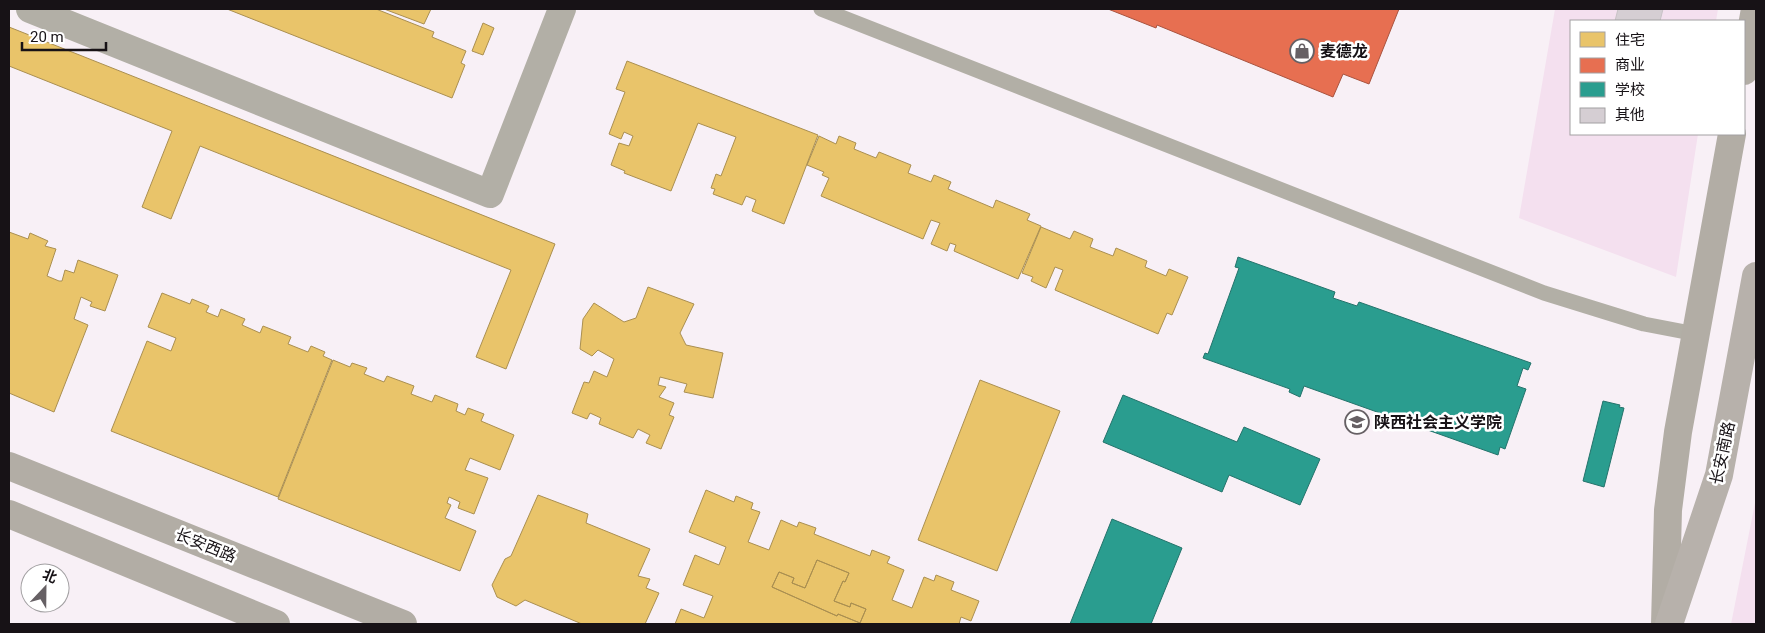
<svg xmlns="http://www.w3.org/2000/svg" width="1765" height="633" viewBox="0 0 1765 633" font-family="Roboto,'Noto Sans SC',sans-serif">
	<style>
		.green { fill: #f4e0ef }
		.homes { fill: #e9c46a; stroke: #aa8f51; fill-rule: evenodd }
		.shops { fill: #e76f51; stroke: #a9533f }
		.schools { fill: #2a9d8f; stroke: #24736b }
		.building { fill: #d5ced3; stroke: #c8c2c6 }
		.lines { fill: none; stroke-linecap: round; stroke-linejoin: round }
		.lane { stroke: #b2afa6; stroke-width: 15 }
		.street { stroke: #b2afa6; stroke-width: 28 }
		.secondary { stroke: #b2ada5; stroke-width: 28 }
		.primary { stroke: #b7b1ab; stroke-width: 28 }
		.labels { text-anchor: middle; stroke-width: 5; stroke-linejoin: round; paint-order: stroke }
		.poi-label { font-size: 16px; font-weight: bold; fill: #171216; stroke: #fff; text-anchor: start }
		.street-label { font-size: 16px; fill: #171216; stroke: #fff }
	</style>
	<rect width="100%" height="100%" fill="#f8f0f6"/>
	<path class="green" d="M 1555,9 L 1718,9 L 1716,21 L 1571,21 L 1571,134 L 1698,134 L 1676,277 L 1519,218 Z
		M 1756,498 L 1756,624 L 1731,624 Z"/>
	<path class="homes" d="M 227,9 L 376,9 L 434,32 L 432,37 L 466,51 L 461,63 L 465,65 L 452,98 Z
		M 384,9 L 431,9 L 424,24 Z
		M 483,23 L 494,28 L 483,55 L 472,51 Z
		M 9,27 L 555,244 L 506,369 L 476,357 L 511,270 L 200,146 L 171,219 L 142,207 L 172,131 L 9,66 Z
		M 627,61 L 818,135 L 784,224 L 752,211 L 756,200 L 746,196 L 742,205 L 713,194 L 715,189 L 711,188 L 716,174 L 721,176 L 736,137 L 698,123 L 671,191 L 624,173 L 625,171 L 611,165 L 619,143 L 629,146 L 633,136 L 624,132 L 621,139 L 609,134 L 625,92 L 616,89 Z
		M 819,136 L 836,144 L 839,136 L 856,143 L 854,149 L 876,158 L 879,152 L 911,165 L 908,173 L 931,182 L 934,175 L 951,182 L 948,189 L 993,208 L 996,200 L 1030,214 L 1027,220 L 1041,226 L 1018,279 L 954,251 L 956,245 L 950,243 L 947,251 L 931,244 L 940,223 L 931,220 L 923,239 L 821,196 L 829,178 L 822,175 L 824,172 L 807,165 Z
		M 1041,227 L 1070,239 L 1074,231 L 1093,239 L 1090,247 L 1113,256 L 1116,248 L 1147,261 L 1145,267 L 1166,276 L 1169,269 L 1188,277 L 1172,315 L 1167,313 L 1158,334 L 1055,290 L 1063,270 L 1055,267 L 1046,288 L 1031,281 L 1033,277 L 1022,273 Z
		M 9,232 L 28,239 L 30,233 L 48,241 L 45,246 L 56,249 L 47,276 L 59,281 L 62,281 L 65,270 L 74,273 L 78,260 L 118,275 L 105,311 L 90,306 L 92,302 L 81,297 L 74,319 L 88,325 L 54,412 L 9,393 Z
		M 648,287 L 694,304 L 680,333 L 686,345 L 723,353 L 713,398 L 684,392 L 687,384 L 660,377 L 658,385 L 666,387 L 659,397 L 674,403 L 669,415 L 674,417 L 661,449 L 646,443 L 650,435 L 638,429 L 633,438 L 599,424 L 601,418 L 590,413 L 587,419 L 572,413 L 584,382 L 589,383 L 594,371 L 607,377 L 614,359 L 598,350 L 592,356 L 580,349 L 583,319 L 594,303 L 624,322 L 636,318 Z
		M 162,293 L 190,304 L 192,299 L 209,306 L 206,312 L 218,317 L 221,309 L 245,319 L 242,325 L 260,333 L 263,326 L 291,337 L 288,344 L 308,352 L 311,346 L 325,352 L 323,356 L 332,360 L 278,497 L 111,431 L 147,341 L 171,351 L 176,338 L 148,327 Z
		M 333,360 L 350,367 L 352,363 L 367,368 L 364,374 L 384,382 L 387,376 L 414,386 L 411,394 L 432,402 L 435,395 L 458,404 L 456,411 L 465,415 L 468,408 L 484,414 L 481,421 L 514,435 L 500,470 L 470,458 L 465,470 L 488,478 L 474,514 L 458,508 L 460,502 L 449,497 L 447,503 L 451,505 L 445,518 L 476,531 L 460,571 L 278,499 Z
		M 980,380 L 1060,411 L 997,571 L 918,540 Z
		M 706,490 L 734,502 L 736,496 L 753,503 L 751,509 L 760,512 L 748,542 L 769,550 L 781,520 L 797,527 L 799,522 L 816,528 L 814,534 L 870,556 L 872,550 L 890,557 L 887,563 L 904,570 L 892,600 L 912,608 L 924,577 L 934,581 L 936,575 L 954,582 L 951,590 L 979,601 L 971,621 L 961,617 L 959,624 L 675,624 L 681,609 L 704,618 L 713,596 L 683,585 L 695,555 L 719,565 L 726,547 L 689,532 ZM 817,560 L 849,573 L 845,582 L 843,581 L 834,601 L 850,607 L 851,603 L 866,609 L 860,623 L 838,614 L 837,616 L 772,587 L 779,572 L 794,578 L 792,583 L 805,588 Z
		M 538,495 L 588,514 L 586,523 L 650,549 L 638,576 L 650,579 L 646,588 L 659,593 L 645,624 L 582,624 L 525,600 L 516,606 L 497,597 L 492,585 L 505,559 L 511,556 Z
		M 817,560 L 849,573 L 845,582 L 843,581 L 834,601 L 850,607 L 851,603 L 866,609 L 860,623 L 838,614 L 837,616 L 772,587 L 779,572 L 794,578 L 792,583 L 805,588 Z"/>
	<path class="shops" d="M 1108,9 L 1399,9 L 1369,84 L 1343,74 L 1333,97 L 1157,25 L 1156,28 Z"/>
	<path class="schools" d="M 1238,257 L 1335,292 L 1333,298 L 1357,306 L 1359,302 L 1531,363 L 1528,370 L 1523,368 L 1517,386 L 1526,389 L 1505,449 L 1500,447 L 1498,455 L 1304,386 L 1300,397 L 1289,392 L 1290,389 L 1203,358 L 1205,353 L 1208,354 L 1239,268 L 1235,267 Z
		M 1123,395 L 1237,442 L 1244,427 L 1320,459 L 1300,505 L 1229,475 L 1222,492 L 1103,442 Z
		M 1603,401 L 1620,405 L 1619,407 L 1624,408 L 1604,487 L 1583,481 Z
		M 1112,519 L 1182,548 L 1151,624 L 1070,624 Z"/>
	<path class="building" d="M 1618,9 L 1663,9 L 1660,21 L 1615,21 Z"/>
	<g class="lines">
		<path class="lane" d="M 821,9 L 1544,293 L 1644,324 L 1696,334"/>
		<path class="street" d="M 30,9 L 490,194 L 562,9"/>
		<path class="secondary" d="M 1744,71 L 1755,9
			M 9,466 L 403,624
			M 9,514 L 276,624
			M 1665,624 L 1668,510 L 1678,432 L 1732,134"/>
		<path class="primary" d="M 1669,624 L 1719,475 L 1756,276"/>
	</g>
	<defs>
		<g id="shop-ring" transform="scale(1.25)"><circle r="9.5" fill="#fff" stroke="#666064" stroke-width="1.5"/><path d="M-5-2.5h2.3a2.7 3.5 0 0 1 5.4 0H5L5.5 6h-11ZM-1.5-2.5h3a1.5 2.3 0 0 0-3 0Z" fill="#666064"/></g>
		<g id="school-ring" transform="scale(1.25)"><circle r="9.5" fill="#fff" stroke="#666064" stroke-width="1.5"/><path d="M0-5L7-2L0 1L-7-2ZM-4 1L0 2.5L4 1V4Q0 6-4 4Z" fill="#666064"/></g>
	</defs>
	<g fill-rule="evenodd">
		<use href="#shop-ring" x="1302" y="51"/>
		<use href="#school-ring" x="1357" y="422"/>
	</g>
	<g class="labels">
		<g class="poi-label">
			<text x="1320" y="57">麦德龙</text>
			<text x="1374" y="428">陕西社会主义学院</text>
		</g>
		<g class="street-label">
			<text transform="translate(1722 453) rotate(-78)" y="6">长安南路</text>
			<text transform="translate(206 545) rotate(22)" y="6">长安西路</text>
		</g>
	</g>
	<rect width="1765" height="633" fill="none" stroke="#171216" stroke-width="20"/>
	<rect x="1570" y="20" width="175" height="115" fill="#ffffff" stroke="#a2a0a2"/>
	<rect x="1580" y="32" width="25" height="15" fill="#e9c46a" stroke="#a2a0a2"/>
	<text x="1615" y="45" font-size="15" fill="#171216">住宅</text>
	<rect x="1580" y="58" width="25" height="15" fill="#e76f51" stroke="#a2a0a2"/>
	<text x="1615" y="70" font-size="15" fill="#171216">商业</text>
	<rect x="1580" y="82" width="25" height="15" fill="#2a9d8f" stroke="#a2a0a2"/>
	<text x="1615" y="95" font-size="15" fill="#171216">学校</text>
	<rect x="1580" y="108" width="25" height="15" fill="#d5ced3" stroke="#a2a0a2"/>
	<text x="1615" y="120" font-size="15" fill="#171216">其他</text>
	<g transform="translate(45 588) rotate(22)"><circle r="24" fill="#ffffff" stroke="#a2a0a2"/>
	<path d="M0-4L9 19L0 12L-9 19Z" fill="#666064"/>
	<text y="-8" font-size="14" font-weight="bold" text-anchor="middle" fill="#171216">北</text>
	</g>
	<path d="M22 42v8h84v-8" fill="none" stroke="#171216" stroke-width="2.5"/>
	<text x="30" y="42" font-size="15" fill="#171216" stroke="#ffffff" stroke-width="4" paint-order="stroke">20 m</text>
</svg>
